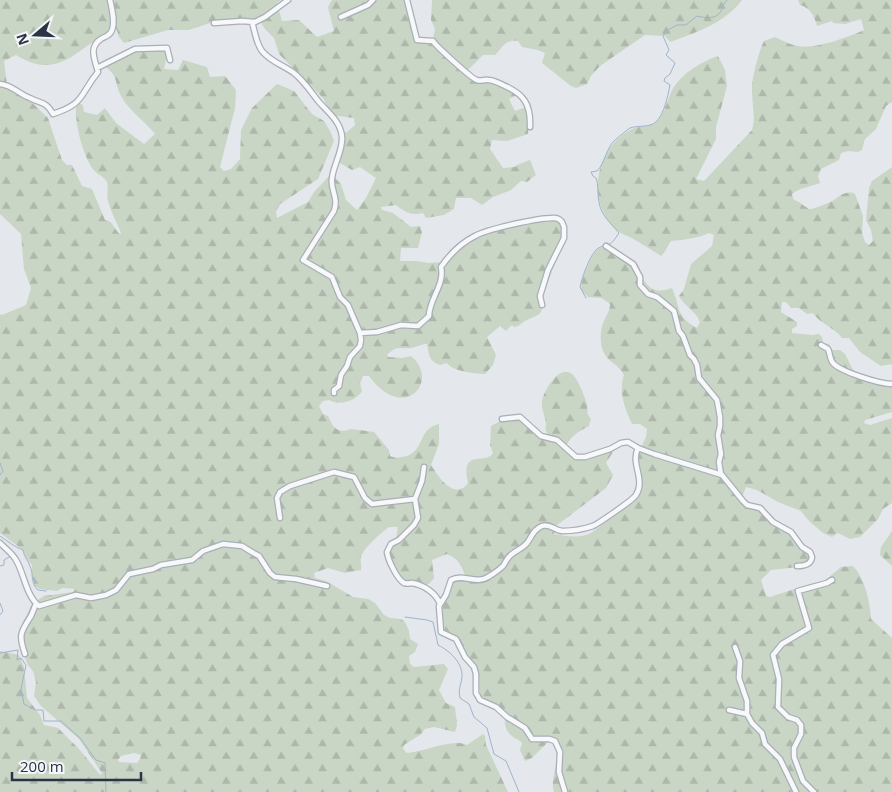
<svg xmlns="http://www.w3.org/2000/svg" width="892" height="792" viewBox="0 0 892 792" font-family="'Open Sans',sans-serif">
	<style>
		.forest { fill: url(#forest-firs); fill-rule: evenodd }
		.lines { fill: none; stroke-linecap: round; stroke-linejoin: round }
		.stream { stroke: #9fb4cc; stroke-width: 1 }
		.minor-casing { stroke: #a9aeb7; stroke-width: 7 }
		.minor { stroke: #f7f8fa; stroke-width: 4.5 }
	</style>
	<defs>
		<pattern id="forest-firs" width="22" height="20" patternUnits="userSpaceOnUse" patternTransform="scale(1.25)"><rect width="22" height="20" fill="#c9d6c5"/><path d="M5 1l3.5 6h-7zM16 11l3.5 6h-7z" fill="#adb8ab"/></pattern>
	</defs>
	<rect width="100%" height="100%" fill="#e4e7ec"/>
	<path class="forest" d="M 0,0 L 281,0 L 277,3 L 282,21 L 299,20 L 317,37 L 334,31 L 328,7 L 332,0 L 408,0 L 418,38 L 433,39 L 435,29 L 431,20 L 432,0 L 742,0 C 725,23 697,32 670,42 L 665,36 L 645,35 L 600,66 L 591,76 L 587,84 L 576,88 L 571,86 L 542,63 L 545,53 L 538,50 L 522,47 L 518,41 C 505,39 503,47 495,55 L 483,55 L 467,71 L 479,79 L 490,77 L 500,80 L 512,86 L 519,94 L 509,99 L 515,111 L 526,107 L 529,119 L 528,134 L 507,141 L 492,140 L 490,149 L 503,168 L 515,167 L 517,165 L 530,160 L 536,175 L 527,182 L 521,181 L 511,190 L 493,197 L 482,205 L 471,198 L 456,198 L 454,209 L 444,215 L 426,218 L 423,213 C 411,216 405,212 396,205 L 381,207 L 382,210 L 393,213 L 411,227 L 420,226 L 422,232 L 418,248 L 401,248 L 400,261 L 417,261 L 428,263 L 442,262 L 451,256 L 454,246 L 468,236 L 544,217 L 563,221 L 566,226 L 566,234 L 542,298 C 544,316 539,314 525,321 C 521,323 520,326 514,327 L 512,325 L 506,331 L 500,326 L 487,337 L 496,355 L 493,365 L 485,374 C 476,374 451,371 447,363 L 440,365 C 429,361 429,355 427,344 C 421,344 420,346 415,347 C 403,351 398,343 387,355 L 388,357 L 402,358 L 411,356 C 441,381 404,424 369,376 L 363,376 L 360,383 L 362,391 C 356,401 340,406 329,400 L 323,401 L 319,406 L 323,414 L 328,416 L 333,426 L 338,430 L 344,431 L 351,429 L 374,432 L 389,450 L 390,456 C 395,458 397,458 402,457 C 426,454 416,429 439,424 L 439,444 L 431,465 C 439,478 455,501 468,483 C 460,447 485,466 493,453 L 490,445 L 491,426 L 502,420 L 518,417 L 547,440 L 550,437 C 549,435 546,433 546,431 C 545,429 546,425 546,423 C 545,416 541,408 542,401 C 544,391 559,364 572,374 C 577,377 586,399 587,405 C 588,412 586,413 591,419 L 589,426 C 578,432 567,438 564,451 L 575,458 L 611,450 L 613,452 L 606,463 L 613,475 L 606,488 L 556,526 L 554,534 C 566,536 579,539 591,533 L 633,502 L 640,495 L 642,477 L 638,461 L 638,454 L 646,437 L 647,429 L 640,424 L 632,424 C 625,409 618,392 624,375 C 618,363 608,363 603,351 C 600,343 600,330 603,323 C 606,316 610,311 610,304 L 602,298 L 588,297 L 581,290 C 581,278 587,267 592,257 C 600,240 615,248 627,257 C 630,259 634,260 637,263 C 642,271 643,285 653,289 C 659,292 666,290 672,288 C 681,308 675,316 697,328 L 700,322 C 695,310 684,306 679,296 L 684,289 L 691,264 L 712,246 L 714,235 L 709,233 C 698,238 684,240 671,241 C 667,246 666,252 661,256 C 653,251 644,245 635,240 C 629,236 620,234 615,229 C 587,201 594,150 630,130 C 637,126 647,127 656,123 C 663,115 666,105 670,95 C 678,75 699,63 718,56 L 725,70 L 727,86 L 716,127 L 716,139 L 696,179 L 704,181 L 752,130 C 756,117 752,105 752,91 C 751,80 759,51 764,41 L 775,37 C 782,40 790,45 798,46 C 813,50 849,37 864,30 L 861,19 L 845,24 L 833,23 L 832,21 L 817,26 C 814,16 811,8 800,5 L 798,0 L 892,0 L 892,102 L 886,106 L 876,129 L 865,139 L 862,150 L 858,152 L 848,151 L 841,153 L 839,160 L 821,169 L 818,176 L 820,183 C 812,186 797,189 792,194 C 793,200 794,200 799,202 C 802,204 805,207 809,209 C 812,210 831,202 834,200 C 841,195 846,190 855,194 L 863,216 L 862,233 L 865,242 L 869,245 L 873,241 L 871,230 L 866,220 L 869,188 L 872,181 L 892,167 L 892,364 L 881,366 L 860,352 L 849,338 L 842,338 C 834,327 820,324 813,313 L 807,314 L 799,308 L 791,308 L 786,302 L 782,302 L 781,312 L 797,322 L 797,326 L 792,329 L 792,333 L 812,335 L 819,334 L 822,337 L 823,343 L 829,344 L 832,350 L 840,350 L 845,354 L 853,370 L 869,381 L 882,385 L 892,384 L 892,412 L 865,420 L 864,423 L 870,425 L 892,418 L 892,503 L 883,509 L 878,519 L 860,537 L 850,539 L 838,533 L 832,537 L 823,533 L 809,521 L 801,511 L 778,502 L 757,490 L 746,487 L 742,497 L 749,504 L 764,509 L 775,522 L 782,524 L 794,531 L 805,547 L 815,555 L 807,566 L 771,570 L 761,580 L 766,596 L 770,597 L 813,583 L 823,582 L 841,567 L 853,566 C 865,579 870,601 871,619 L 892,638 L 892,792 L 554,792 C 549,775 562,761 555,744 L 548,742 L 532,758 L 525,761 L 520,750 L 522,743 C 519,739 515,739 512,736 C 504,730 504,721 506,713 L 480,696 L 479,675 L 476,667 L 468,658 L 458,637 L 443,629 L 443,602 L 448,597 L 453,581 L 465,576 C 464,567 457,558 447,554 L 432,560 L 434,578 L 429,584 C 421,586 414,582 405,581 C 397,571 382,554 395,544 L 398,527 C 397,527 390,527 390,527 C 385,528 364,549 362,554 C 359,559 362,565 361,570 L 345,573 L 328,568 L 314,573 L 315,578 L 326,581 L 353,597 L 368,599 L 375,603 L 384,615 L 390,618 L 401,619 L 405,622 L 409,631 L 410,639 L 418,644 L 415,652 L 409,656 L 410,664 L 414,667 L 444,664 L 448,669 L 439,690 L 446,703 L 455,707 L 457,725 L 455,732 L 434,727 L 425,729 L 420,735 L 404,745 L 403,749 L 407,753 C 425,752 451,738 467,745 L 483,734 L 485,736 L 486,745 L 508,792 L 0,792 L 0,651 L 19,655 L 24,667 L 27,698 L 40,715 L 44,725 L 58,728 L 81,751 L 100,775 L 102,773 L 79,739 L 41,706 L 34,696 L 36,682 L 33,671 L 28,665 L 22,650 L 19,630 L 32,604 L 44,596 L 73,592 L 75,589 L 63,588 L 57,591 L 40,589 L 35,586 L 32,576 L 32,565 L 26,558 L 23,550 L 0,533 L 0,314 L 2,315 L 26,305 L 31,288 L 24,269 L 21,234 L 0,214 ZM 246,18 L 260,21 L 265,29 L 274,38 L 279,54 L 323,98 L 334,118 L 338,116 L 354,118 L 355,125 L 347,132 L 341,134 L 338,162 L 352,170 L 360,167 L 376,178 L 366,198 L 357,210 L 346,200 L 341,184 L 331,174 L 314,192 L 308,202 L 277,218 L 276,212 L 280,204 L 318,179 L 334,141 L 330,131 L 324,121 L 312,114 L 294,91 L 277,84 L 252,108 L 241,130 L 240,159 L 231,169 L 224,171 L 220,167 L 235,108 L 236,90 L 225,76 L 210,77 L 207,67 L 183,60 L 178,70 L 164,69 L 168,51 C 137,47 130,53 104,66 C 119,76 114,82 121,96 C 129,111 145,121 155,134 L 144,144 L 116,123 L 105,108 L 97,115 L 84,112 L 83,105 L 79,103 L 76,107 C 75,125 83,155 93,169 C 97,175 104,176 107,182 C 109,188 106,195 108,201 C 111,213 117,222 121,233 L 120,234 C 114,230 114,221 105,220 L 92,189 L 82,186 L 72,165 L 67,165 L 62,160 L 48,118 L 24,95 L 7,85 L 4,61 L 16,55 C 45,73 62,65 87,46 C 93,42 103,37 107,32 C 108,30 109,27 111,26 L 116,28 L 119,37 L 124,43 L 168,30 L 189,30 L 219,20 ZM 134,753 L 141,755 L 140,759 L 137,763 L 119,762 L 118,760 L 121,756 Z
		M 892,531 L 892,566 L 880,555 L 881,547 Z"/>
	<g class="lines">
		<path class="stream" d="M 586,298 L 580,287 C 582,277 590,255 597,249 C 601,246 604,246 608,245 C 613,243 616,237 619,233 C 611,223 601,216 599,202 C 597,194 599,186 596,178 L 593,176 L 591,172 L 597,171 C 605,163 606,149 614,141 C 616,139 628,129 630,128 C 638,125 649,128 656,122 C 664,114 668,96 670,85 L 664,81 L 665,78 L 670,74 L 675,63 L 666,55 L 669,50 L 663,36 L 668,30 L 677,25 L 686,25 L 697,16 C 705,18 716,20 721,11 C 723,7 723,4 727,0
			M 0,463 L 3,471 L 0,475
			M 0,536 C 8,541 14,547 23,550 C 24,557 28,560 30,566 C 34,575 30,583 38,590 L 46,591
			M 0,566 L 4,565 L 4,560 L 11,556
			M 0,603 L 3,611 L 0,615
			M 405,617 L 427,620 L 433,622 L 438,645 C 450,651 463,663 462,677 C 461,686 458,688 460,698 L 469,704 L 474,717 L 487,728 L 494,754 L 506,761 L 519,792
			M 0,653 L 18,650 L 17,660 L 21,658 L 26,665 L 21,689 L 24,704 L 35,710 L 43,710 L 44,721 L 61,721 L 80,738 L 96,760 L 105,763 L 106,792"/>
		<g class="minor-casing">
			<path id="minor" d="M 407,0 L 417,40 L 433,41 C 436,46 472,79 477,80 C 481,82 484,79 488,80 C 493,80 499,83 503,85 C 524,94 531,104 530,127
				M 341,17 L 368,5 L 373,0
				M 252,22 C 255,32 256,43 262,51 C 271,62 283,65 294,73 C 304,81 311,92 319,102 C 328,112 341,122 342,137 C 343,151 334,163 332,178 C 330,190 339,197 334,211 L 303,260 L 332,277 L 340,297 L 348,305 L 360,333 L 361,340 L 360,346 L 350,357 L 347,366 L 341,375 L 339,386 L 334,390 L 334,393
				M 214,23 L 242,21 L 255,22 L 265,17 L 288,0
				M 97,68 L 135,49 L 167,48 L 170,60
				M 0,84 C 12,85 19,94 30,98 C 41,104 46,101 53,114 C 86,103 79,95 98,72 C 95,60 88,47 101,39 C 104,37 109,36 111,32 C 116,24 112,9 110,0
				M 606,246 L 633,264 L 640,277 L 640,285 L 648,294 L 657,297 L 674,311 L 679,331 L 683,336 L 690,355 L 694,359 L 697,365 L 699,378 L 717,400 L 720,417 L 720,426 L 718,435 L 721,454 L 719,462 L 721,475
				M 360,333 L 377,332 L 401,325 L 418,326 L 429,316 C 429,299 445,285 441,267 C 450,254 461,243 475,236 C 487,229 541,217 555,218 C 559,219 559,219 562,222 L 564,227 L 564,238 L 548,270 L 540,296 L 542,305
				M 821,345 L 828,349 C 830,353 830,360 833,363 C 841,372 880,384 892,384
				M 502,419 L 520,417 L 541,436 L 557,440 L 576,457 L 585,457 L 610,449 L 621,443 L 628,442 L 638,448
				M 424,467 L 422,481 L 415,499 L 418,518 L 414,525 L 399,540 L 391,544 L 387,552 C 388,560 397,579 404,583 C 408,584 409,583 412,583 C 424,585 436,593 440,604
				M 280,518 L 277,498 L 280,492 L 290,486 L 334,472 L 354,477 L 365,498 L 372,504 L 415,499
				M 0,543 C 5,548 13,554 16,560 C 24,573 26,596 39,606 L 76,595 L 91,598 L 106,595 L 116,590 L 129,574 L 153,569 L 161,565 L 192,560 L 203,551 L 223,544 L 242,546 L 250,551 L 259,556 L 270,573 L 275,577 L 296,579 L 327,586
				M 735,647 L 740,661 L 739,678 L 747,701 L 747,714 L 752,723 L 762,733 L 765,744 L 780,759 L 796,792
				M 25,654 C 18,634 21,632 31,616 C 33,612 34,608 36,604
				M 729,710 L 747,714
				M 565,792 L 559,772 L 560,752 L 555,741 L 549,739 L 532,739 L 525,728 L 507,717 L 496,707 L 480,700 L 476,693 L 476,674 L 474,667 L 465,657 L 456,639 L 441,632 L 439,606 L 446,595 L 451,580 C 463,573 476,585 488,577 C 493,574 499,570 503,566 C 506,562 507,557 512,554 C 517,550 523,548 527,543 C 532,536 534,529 542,526 C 550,523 555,531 563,531 C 572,531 584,529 593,526 C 599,523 633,500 636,495 C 646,479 630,464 638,448 L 654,454 L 722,475 L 743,501 L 747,505 L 760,508 L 773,522 L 791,532 L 802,547 L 810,552 L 812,557 C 811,565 804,566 797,566
				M 814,792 L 803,781 L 794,757 L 794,748 L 801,734 L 801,725 L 797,720 L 788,717 L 778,707 L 779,679 L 773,655 L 782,644 L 809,628 L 798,591 L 827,583 L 832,580"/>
		</g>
		<use href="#minor" class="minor"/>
	</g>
	<g transform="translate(35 35) rotate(251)" stroke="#f4f6f9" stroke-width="4" paint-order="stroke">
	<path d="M0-4L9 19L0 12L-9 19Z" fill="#2b3445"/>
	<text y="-8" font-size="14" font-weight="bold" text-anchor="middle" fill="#2b3445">N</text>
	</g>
	<path d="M12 772v8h129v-8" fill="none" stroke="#2b3445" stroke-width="2.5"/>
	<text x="20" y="772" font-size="15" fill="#2b3445" stroke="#f4f6f9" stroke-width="4" paint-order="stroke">200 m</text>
</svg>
